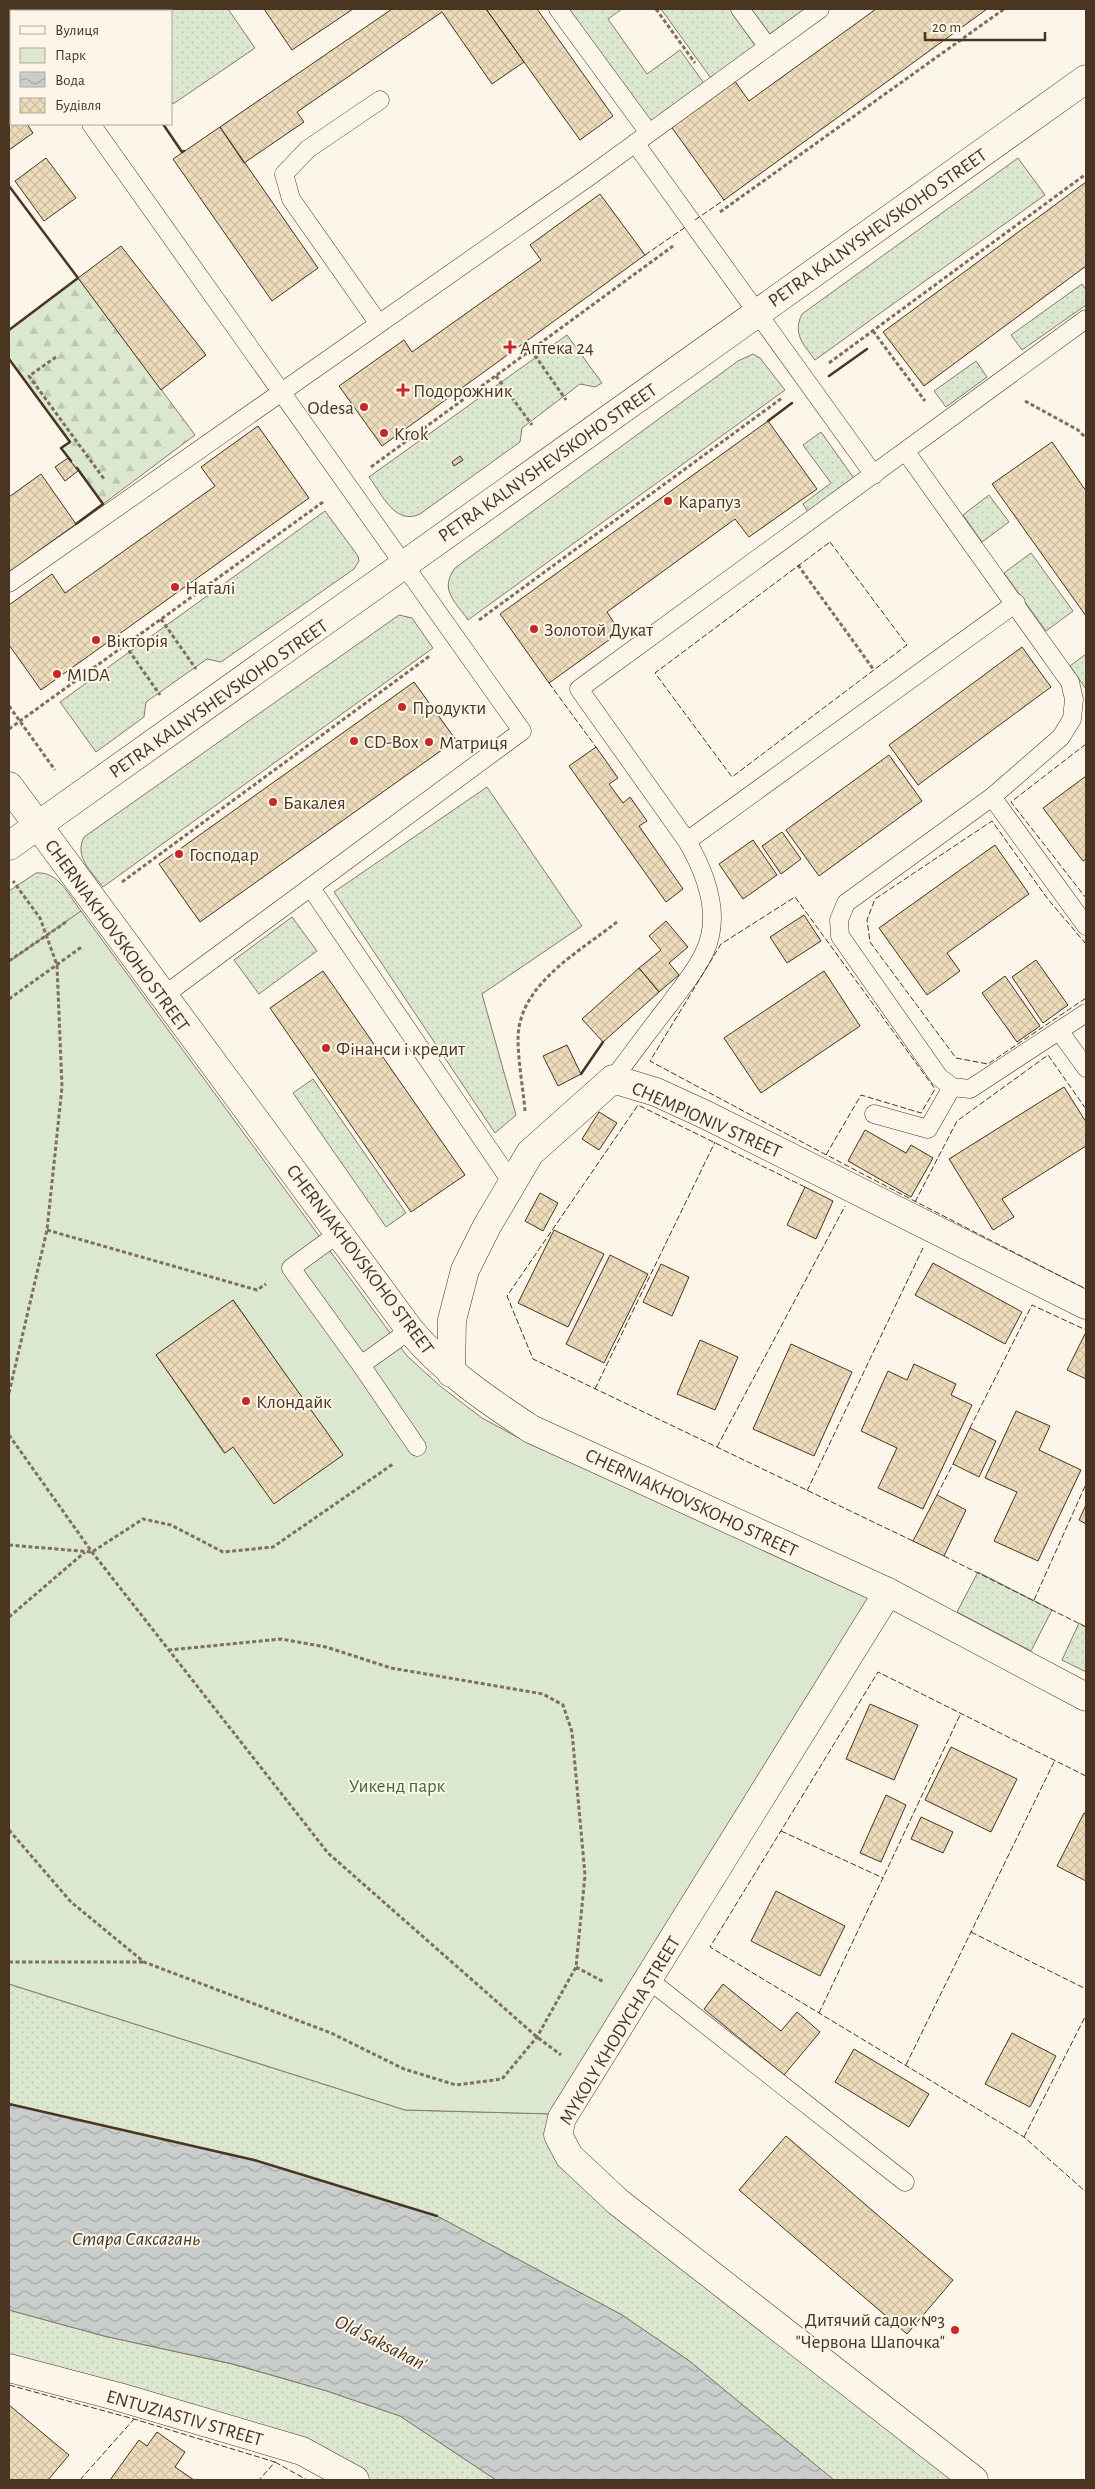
<svg xmlns="http://www.w3.org/2000/svg" width="1095" height="2489" viewBox="0 0 1095 2489" font-family="'Alegreya Sans',sans-serif">
	<style>
		.grass { fill: url(#grass-dots); stroke: #887966 }
		.forest { fill: url(#forest-firs); stroke: #887966 }
		.green { fill: #dce7d0; stroke: #887966; fill-rule: evenodd }
		.water { fill: url(#water-waves); stroke: #887966 }
		.building { fill: url(#building-cross-hatch); stroke: #4a3520 }
		.lines { fill: none; stroke-linecap: round; stroke-linejoin: round }
		.service-casing { stroke: #4a3520; stroke-width: 19 }
		.minor-casing { stroke: #4a3520; stroke-width: 29 }
		.primary-casing { stroke: #4a3520; stroke-width: 29 }
		.path { stroke: #7f6f5c; stroke-width: 3; stroke-dasharray: 4 2.5; stroke-linecap: butt }
		.service { stroke: #fbf6e9; stroke-width: 18 }
		.minor { stroke: #fbf6e9; stroke-width: 28 }
		.primary { stroke: #fbf6e9; stroke-width: 28 }
		.fence { stroke: #4a3520; stroke-width: 1; stroke-dasharray: 6 2.5; stroke-linecap: butt }
		.wall { stroke: #4a3520; stroke-width: 2.5 }
		.poi-dot { fill: #c62828; stroke: #fbf6e9; stroke-width: 2 }
		.labels { text-anchor: middle; stroke-width: 4; stroke-linejoin: round; paint-order: stroke }
		.street-label { font-size: 19px; fill: #4a3520; stroke: #fbf6e9 }
		.poi-label { font-size: 19px; fill: #4a3520; stroke: #fbf6e9; text-anchor: start }
		.park-label { font-size: 19px; fill: #436837; stroke: #fbf6e9 }
		.water-label { font-size: 20px; font-style: italic; fill: #4a3520; stroke: #fbf6e9 }
	</style>
	<defs>
		<pattern id="grass-dots" width="8" height="8" patternUnits="userSpaceOnUse" patternTransform="scale(1.25)"><rect width="8" height="8" fill="#dce7d0"/><path d="M2 2h.1M6 6h.1" fill="none" stroke="#bec7b2" stroke-width="1.8" stroke-linecap="round"/></pattern>
		<pattern id="forest-firs" width="22" height="20" patternUnits="userSpaceOnUse" patternTransform="scale(1.25)"><rect width="22" height="20" fill="#dce7d0"/><path d="M5 1l3.5 6h-7zM16 11l3.5 6h-7z" fill="#bec7b2"/></pattern>
		<pattern id="water-waves" width="16" height="10" patternUnits="userSpaceOnUse" patternTransform="scale(1.25)"><rect width="16" height="10" fill="#c9cecd"/><path d="M0 5q4-4 8 0t8 0" fill="none" stroke="#a5a8a6"/></pattern>
		<pattern id="building-cross-hatch" width="8" height="8" patternUnits="userSpaceOnUse" patternTransform="scale(1.25)"><rect width="8" height="8" fill="#ecdcbc"/><path d="M0 0l8 8M0 8l8-8" fill="none" stroke="#ccbda1"/></pattern>
	</defs>
	<rect width="100%" height="100%" fill="#fbf6e9"/>
	<path class="grass" d="M 108,9 L 228,9 L 255,48 L 173,104 L 171,100 L 171,11 L 110,11 Z
		M 563,9 L 622,9 L 608,19 L 647,74 L 680,50 L 706,86 L 649,128 Z
		M 661,9 L 734,9 L 761,46 L 713,81 Z
		M 750,9 L 810,9 L 770,37 Z
		M 1018,158 L 1045,195 L 815,360 C 804,345 792,334 802,314 Z
		M 1082,284 L 1086,290 L 1086,305 L 1022,350 L 1011,335 Z
		M 567,335 L 602,383 L 595,387 L 580,384 L 522,428 L 520,442 L 420,514 C 395,526 382,494 369,477 Z
		M 753,354 L 760,358 L 785,390 L 468,620 C 455,601 439,590 455,568 L 738,361 Z
		M 976,361 L 987,377 L 946,407 L 934,391 Z
		M 821,432 L 858,484 L 812,518 L 803,504 L 831,483 L 803,445 Z
		M 989,495 L 1009,522 L 982,542 L 963,515 Z
		M 325,511 L 358,556 L 359,561 L 354,569 L 221,662 L 207,659 L 146,702 L 144,717 L 96,752 L 60,702 Z
		M 1031,553 L 1073,611 L 1046,631 L 1004,573 Z
		M 399,615 L 412,618 L 433,648 L 103,887 C 91,871 74,857 84,837 Z
		M 1086,654 L 1086,689 L 1070,666 Z
		M 487,787 L 582,926 L 482,994 L 516,1115 L 495,1133 L 334,892 Z
		M 36,873 C 59,871 69,896 81,911 L 9,961 L 9,891 Z
		M 292,917 L 317,951 L 259,994 L 234,960 Z
		M 313,1079 L 406,1213 L 386,1227 L 293,1093 Z
		M 978,1572 L 1052,1610 L 1031,1651 L 957,1612 Z
		M 1079,1623 L 1086,1627 L 1086,1672 L 1062,1660 Z
		M 9,1984 L 405,2110 L 554,2114 L 558,2135 L 974,2480 L 834,2480 L 688,2360 L 622,2315 L 437,2216 L 254,2160 L 9,2104 Z
		M 9,2310 L 104,2336 L 232,2364 L 327,2391 L 400,2416 L 496,2480 L 355,2480 L 9,2368 Z"/>
	<path class="forest" d="M 78,278 L 195,435 L 103,504 L 61,448 L 70,441 L 9,359 L 9,330 Z"/>
	<path class="green" d="M 81,911 L 407,1356 L 440,1386 L 482,1418 L 530,1444 L 873,1598 L 554,2114 L 405,2110 L 9,1984 L 9,962 ZM 233,1301 L 234,1301 L 342,1455 L 233,1447 L 224,1453 L 156,1355 Z"/>
	<path class="water" d="M 9,2104 L 254,2160 L 437,2216 L 622,2315 L 688,2360 L 834,2480 L 496,2480 L 400,2416 L 327,2391 L 233,2364 L 104,2336 L 9,2310 Z"/>
	<path class="building" d="M 264,9 L 353,9 L 292,50 Z
		M 392,9 L 486,9 L 524,62 L 492,84 L 442,12 L 297,112 L 304,122 L 244,163 L 220,127 Z
		M 486,9 L 537,9 L 613,116 L 580,140 Z
		M 876,9 L 987,9 L 724,200 L 670,125 L 734,80 L 749,101 Z
		M 11,119 L 11,124 L 27,124 L 33,133 L 9,150 L 9,121 Z
		M 220,127 L 318,268 L 272,301 L 173,159 Z
		M 46,158 L 76,198 L 44,221 L 15,181 Z
		M 1086,182 L 1086,266 L 924,386 L 883,332 Z
		M 600,194 L 645,255 L 382,446 L 339,386 L 404,340 L 412,352 L 541,260 L 530,245 Z
		M 121,246 L 206,355 L 161,390 L 78,278 Z
		M 768,421 L 817,489 L 749,537 L 735,519 L 607,612 L 620,632 L 549,683 L 500,614 Z
		M 258,426 L 309,498 L 41,690 L 9,645 L 9,605 L 52,574 L 65,593 L 215,486 L 201,467 Z
		M 1052,442 L 1086,491 L 1086,616 L 992,484 Z
		M 460,456 L 463,460 L 454,466 L 452,462 Z
		M 68,458 L 78,471 L 65,481 L 55,467 Z
		M 41,474 L 76,524 L 9,572 L 9,497 Z
		M 1022,647 L 1051,687 L 918,785 L 889,745 Z
		M 414,682 L 456,740 L 200,922 L 159,864 Z
		M 596,747 L 618,778 L 609,784 L 623,803 L 630,797 L 647,821 L 639,826 L 683,889 L 666,902 L 569,766 Z
		M 889,755 L 922,801 L 819,876 L 786,830 Z
		M 1086,776 L 1086,859 L 1083,861 L 1043,808 Z
		M 782,832 L 801,859 L 781,874 L 762,846 Z
		M 753,840 L 777,875 L 743,899 L 719,864 Z
		M 995,845 L 1029,894 L 947,953 L 960,971 L 927,995 L 879,928 Z
		M 804,915 L 821,941 L 787,963 L 770,937 Z
		M 666,921 L 688,947 L 669,963 L 679,975 L 659,992 L 639,968 L 661,950 L 649,936 Z
		M 1036,960 L 1068,1005 L 1043,1023 L 1012,977 Z
		M 639,968 L 659,992 L 603,1042 L 582,1019 Z
		M 323,971 L 465,1175 L 411,1212 L 270,1008 Z
		M 824,971 L 860,1026 L 761,1093 L 724,1038 Z
		M 1005,976 L 1040,1026 L 1017,1042 L 982,993 Z
		M 567,1045 L 581,1074 L 558,1086 L 543,1056 Z
		M 1064,1087 L 1086,1122 L 1086,1146 L 1002,1199 L 1014,1217 L 993,1230 L 949,1159 Z
		M 599,1112 L 617,1123 L 599,1150 L 582,1139 Z
		M 865,1130 L 906,1153 L 911,1145 L 933,1158 L 911,1197 L 848,1161 Z
		M 805,1187 L 833,1201 L 816,1239 L 787,1225 Z
		M 540,1193 L 558,1203 L 543,1231 L 525,1221 Z
		M 554,1230 L 604,1254 L 568,1327 L 518,1303 Z
		M 610,1255 L 648,1274 L 604,1363 L 566,1344 Z
		M 933,1263 L 1022,1312 L 1005,1344 L 915,1295 Z
		M 661,1264 L 689,1277 L 672,1316 L 643,1302 Z
		M 233,1300 L 343,1455 L 274,1504 L 233,1447 L 225,1453 L 156,1355 Z
		M 1086,1332 L 1086,1379 L 1067,1370 Z
		M 700,1340 L 738,1357 L 715,1410 L 677,1394 Z
		M 791,1344 L 852,1372 L 814,1456 L 753,1429 Z
		M 914,1364 L 956,1384 L 951,1395 L 972,1405 L 923,1509 L 878,1488 L 897,1448 L 861,1431 L 888,1371 L 907,1380 Z
		M 1016,1411 L 1050,1426 L 1039,1450 L 1081,1470 L 1038,1561 L 994,1541 L 1017,1492 L 985,1478 Z
		M 970,1428 L 996,1441 L 979,1477 L 953,1464 Z
		M 937,1495 L 966,1510 L 944,1556 L 913,1541 Z
		M 1086,1505 L 1086,1524 L 1079,1520 Z
		M 870,1704 L 918,1725 L 894,1780 L 846,1759 Z
		M 951,1747 L 1017,1779 L 991,1832 L 925,1800 Z
		M 886,1795 L 906,1805 L 881,1862 L 860,1853 Z
		M 1084,1813 L 1086,1814 L 1086,1881 L 1057,1866 Z
		M 921,1817 L 953,1832 L 943,1853 L 911,1839 Z
		M 776,1891 L 845,1926 L 820,1976 L 751,1941 Z
		M 723,1984 L 781,2031 L 797,2012 L 820,2032 L 784,2075 L 704,2009 Z
		M 1012,2033 L 1056,2056 L 1030,2107 L 985,2084 Z
		M 854,2049 L 929,2094 L 909,2127 L 835,2082 Z
		M 786,2136 L 953,2280 L 907,2334 L 739,2190 Z
		M 9,2405 L 69,2455 L 48,2480 L 9,2480 Z
		M 157,2432 L 185,2452 L 175,2467 L 194,2480 L 110,2480 L 139,2440 L 147,2446 Z"/>
	<g class="lines">
		<g class="service-casing">
			<path id="service" d="M 10,9 L 11,11
				M 558,9 L 649,133
				M 740,9 L 768,47
				M 91,124 L 522,731 L 163,996
				M 635,143 L 874,475
				M 379,324 L 291,199 L 284,174 L 308,149 L 380,100
				M 906,452 L 1070,682 L 1074,699 L 1072,719 L 1061,737 L 992,797 L 846,903 L 839,920 L 840,936 L 939,1077 L 952,1087 L 970,1089 L 1086,1013
				M 9,583 L 590,176 L 820,9
				M 992,797 L 1086,926
				M 687,841 L 1016,603
				M 311,888 L 512,1183
				M 1060,1032 L 1086,1068
				M 613,1079 C 632,1054 650,1029 669,1005 C 681,988 697,970 705,951 C 722,914 705,872 687,841 L 579,689 L 1086,319
				M 874,1114 L 928,1129 L 952,1087
				M 339,1233 L 291,1268 L 361,1365 L 410,1330
				M 361,1365 L 417,1447
				M 649,1980 L 905,2182"/>
		</g>
		<g class="minor-casing">
			<path id="minor" d="M 9,786 L 410,1330 C 444,1371 487,1400 531,1429 L 888,1592 L 1086,1697
				M 451,1373 L 452,1320 L 465,1270 L 487,1226 L 530,1153 L 613,1079 L 656,1092 L 706,1115 L 1086,1305
				M 888,1592 L 562,2118 L 558,2135 L 569,2156 L 618,2202 L 974,2480
				M 9,2368 L 119,2397 L 302,2451 L 355,2480"/>
		</g>
		<g class="primary-casing">
			<path id="primary" d="M 9,846 L 1086,79"/>
		</g>
		<path class="path" d="M 656,9 L 695,63
			M 720,212 L 1004,9
			M 873,331 L 925,401
			M 531,350 L 566,400
			M 56,357 L 29,376 L 104,479
			M 829,363 L 1086,174
			M 496,376 L 532,425
			M 1025,401 L 1078,430 L 1086,438
			M 371,467 L 673,246
			M 798,565 L 874,670
			M 161,619 L 196,669
			M 479,620 L 782,398
			M 125,645 L 160,695
			M 9,706 L 55,770
			M 9,729 L 323,502
			M 122,882 L 431,655
			M 9,961 L 66,922
			M 9,999 L 83,946
			M 525,1111 C 523,1087 518,1062 518,1038 C 519,984 579,952 617,922
			M 47,1230 L 257,1290 L 266,1284
			M 9,1393 L 47,1230 L 62,1087 L 57,965 L 40,918 L 13,881
			M 9,1435 L 92,1552 L 328,1853 L 537,2037 L 561,2055
			M 9,1545 L 92,1552 L 143,1519 L 171,1525 L 223,1552 L 273,1547 L 393,1464
			M 9,1617 L 85,1552
			M 9,1830 L 71,1902 L 144,1962 L 331,2033 L 404,2069 L 456,2085 L 502,2079 L 537,2037 L 576,1967 L 585,1875 L 572,1732 L 563,1705 L 543,1694 L 391,1668 L 326,1647 L 281,1639 L 169,1650
			M 9,1962 L 144,1962
			M 576,1967 L 604,1982"/>
		<use href="#service" class="service"/>
		<use href="#minor" class="minor"/>
		<use href="#primary" class="primary"/>
		<path class="fence" d="M 9,190 L 10,189
			M 695,220 L 724,200
			M 645,255 L 687,226
			M 830,542 L 907,645 L 732,777 L 655,673 Z
			M 549,683 L 596,747
			M 1086,744 L 1011,802 L 1086,898
			M 1086,944 L 1047,898 L 992,821 L 875,899 L 867,920 L 870,942 L 956,1058 L 988,1064 L 1086,998
			M 1086,1028 L 1086,1030
			M 826,1155 L 861,1095 L 921,1113 L 935,1089 L 795,897 L 721,944 L 650,1061 C 795,1139 940,1215 1086,1289
			M 805,1187 L 638,1105 L 507,1296 L 533,1359 L 913,1541
			M 915,1202 L 957,1121 L 1048,1055 L 1086,1109
			M 595,1389 L 715,1142
			M 970,1428 L 1032,1305 L 1086,1330
			M 717,1447 L 845,1206
			M 807,1491 L 923,1248
			M 937,1495 L 953,1464
			M 944,1556 L 1086,1627
			M 1034,1600 L 1086,1484
			M 1086,1776 L 878,1672 L 710,1947 L 1024,2137 L 1086,2192
			M 781,1831 L 883,1878
			M 971,1932 L 1086,1989
			M 819,2013 L 961,1713
			M 906,2065 L 1055,1760
			M 1024,2137 L 1086,2015
			M 9,2385 L 134,2419 L 275,2462 L 259,2480
			M 275,2462 L 307,2480
			M 80,2480 L 134,2419"/>
		<path class="wall" d="M 86,9 L 87,11
			M 163,124 L 182,152 L 184,151
			M 9,186 L 78,278 L 9,330
			M 9,359 L 70,442 L 61,448 L 71,461
			M 829,376 L 867,349
			M 768,421 L 792,403
			M 76,524 L 103,504 L 77,468
			M 581,1074 L 603,1042
			M 9,2104 L 254,2160 L 437,2216"/>
	</g>
	<g class="poi-dot">
		<path d="M507.5 339.5h5v5h5v5h-5v5h-5v-5h-5v-5h5z"/>
		<path d="M400.5 382.5h5v5h5v5h-5v5h-5v-5h-5v-5h5z"/>
		<circle cx="364" cy="407" r="5"/>
		<circle cx="384" cy="433" r="5"/>
		<circle cx="668" cy="501" r="5"/>
		<circle cx="175" cy="587" r="5"/>
		<circle cx="534" cy="629" r="5"/>
		<circle cx="96" cy="640" r="5"/>
		<circle cx="57" cy="674" r="5"/>
		<circle cx="402" cy="707" r="5"/>
		<circle cx="354" cy="741" r="5"/>
		<circle cx="429" cy="742" r="5"/>
		<circle cx="273" cy="802" r="5"/>
		<circle cx="179" cy="854" r="5"/>
		<circle cx="326" cy="1048" r="5"/>
		<circle cx="246" cy="1401" r="5"/>
		<circle cx="955" cy="2330" r="5"/>
	</g>
	<g class="labels">
		<g class="street-label">
			<text transform="translate(877 227) rotate(-35)" y="7">PETRA KALNYSHEVSKOHO STREET</text>
			<text transform="translate(547 462) rotate(-35)" y="7">PETRA KALNYSHEVSKOHO STREET</text>
			<text transform="translate(218 698) rotate(-35)" y="7">PETRA KALNYSHEVSKOHO STREET</text>
			<text transform="translate(118 935) rotate(54)" y="7">CHERNIAKHOVSKOHO STREET</text>
			<text transform="translate(707 1119) rotate(24)" y="7">CHEMPIONIV STREET</text>
			<text transform="translate(361 1259) rotate(53)" y="7">CHERNIAKHOVSKOHO STREET</text>
			<text transform="translate(692 1502) rotate(25)" y="7">CHERNIAKHOVSKOHO STREET</text>
			<text transform="translate(619 2030) rotate(-59)" y="7">MYKOLY KHODYCHA STREET</text>
			<text transform="translate(185 2417) rotate(16)" y="7">ENTUZIASTIV STREET</text>
		</g>
		<g class="poi-label">
			<text x="520" y="354">Аптека 24</text>
			<text x="413" y="397">Подорожник</text>
			<text x="354" y="414" text-anchor="end">Odesa</text>
			<text x="394" y="440">Krok</text>
			<text x="678" y="508">Карапуз</text>
			<text x="185" y="594">Наталі</text>
			<text x="544" y="636">Золотой Дукат</text>
			<text x="106" y="647">Вікторія</text>
			<text x="67" y="681">MIDA</text>
			<text x="412" y="714">Продукти</text>
			<text x="364" y="748">CD-Box</text>
			<text x="439" y="749">Матриця</text>
			<text x="283" y="809">Бакалея</text>
			<text x="189" y="861">Господар</text>
			<text x="336" y="1055">Фінанси і кредит</text>
			<text x="256" y="1408">Клондайк</text>
			<text x="945" y="2326" text-anchor="end">Дитячий садок №3<tspan x="945" dy="22">"Червона Шапочка"</tspan></text>
		</g>
		<g class="park-label">
			<text x="397" y="1792">Уикенд парк</text>
		</g>
		<g class="water-label">
			<text x="136" y="2245">Стара Саксагань</text>
			<text transform="translate(381 2342) rotate(27)" y="7">Old Saksahan'</text>
		</g>
	</g>
	<rect width="1095" height="2489" fill="none" stroke="#4a3520" stroke-width="20"/>
	<rect x="10" y="10" width="162" height="115" fill="#fbf6e9" stroke="#b4a999"/>
	<rect x="20" y="26" width="25" height="8" fill="#fbf6e9" stroke="#b4a999"/>
	<text x="55" y="35" font-size="15" fill="#4a3520">Вулиця</text>
	<rect x="20" y="48" width="25" height="15" fill="#dce7d0" stroke="#b4a999"/>
	<text x="55" y="60" font-size="15" fill="#4a3520">Парк</text>
	<rect x="20" y="72" width="25" height="15" fill="url(#water-waves)" stroke="#b4a999"/>
	<text x="55" y="85" font-size="15" fill="#4a3520">Вода</text>
	<rect x="20" y="98" width="25" height="15" fill="url(#building-cross-hatch)" stroke="#b4a999"/>
	<text x="55" y="110" font-size="15" fill="#4a3520">Будівля</text>
	<path d="M925 32v8h120v-8" fill="none" stroke="#4a3520" stroke-width="2.5"/>
	<text x="932" y="32" font-size="15" fill="#4a3520" stroke="#fbf6e9" stroke-width="4" paint-order="stroke">20 m</text>
</svg>
